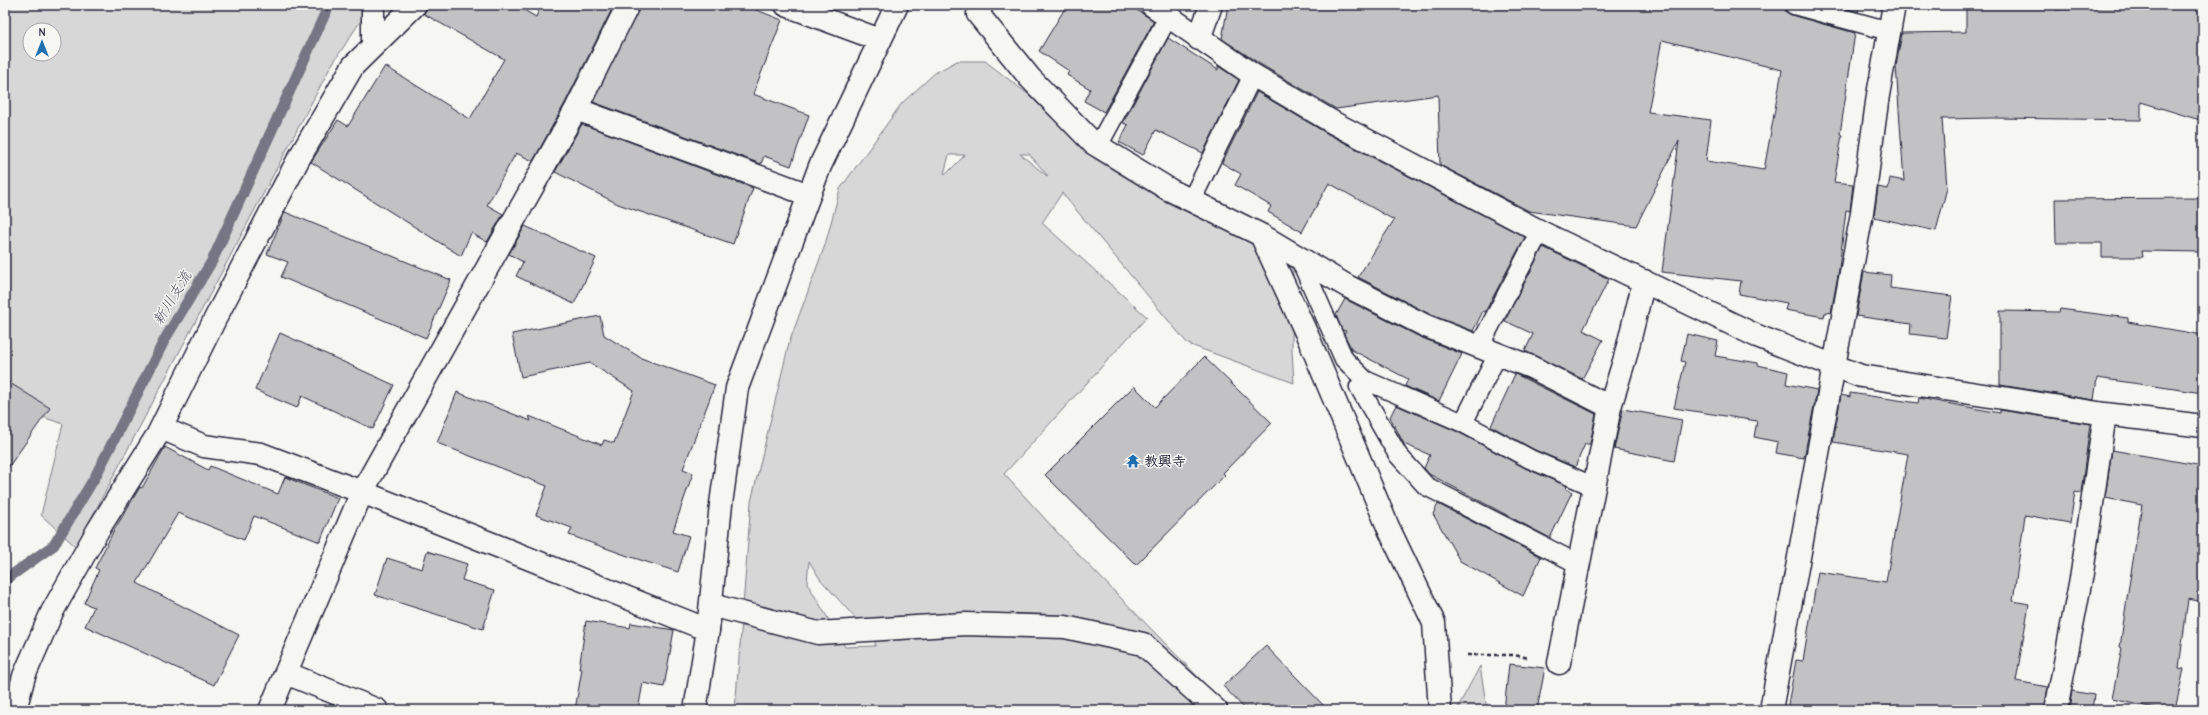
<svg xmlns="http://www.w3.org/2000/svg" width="2208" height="715" viewBox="0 0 2208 715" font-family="'Comic Neue','Klee One',sans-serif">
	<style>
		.green { fill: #d7d7d7; stroke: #7c7c89; fill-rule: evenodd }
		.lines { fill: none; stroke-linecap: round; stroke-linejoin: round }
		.stream { stroke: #757583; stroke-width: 11 }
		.building { fill: #c2c2c4; stroke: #22223b; fill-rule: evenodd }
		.service-casing { stroke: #22223b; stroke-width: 21 }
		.minor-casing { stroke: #22223b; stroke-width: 25 }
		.tertiary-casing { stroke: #22223b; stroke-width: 25 }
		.path { stroke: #22223b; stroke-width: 2.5; stroke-dasharray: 4 3; stroke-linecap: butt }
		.service { stroke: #f6f6f2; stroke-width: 18 }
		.minor { stroke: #f6f6f2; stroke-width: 22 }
		.tertiary { stroke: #f6f6f2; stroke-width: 22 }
		.labels { text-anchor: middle; stroke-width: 3; stroke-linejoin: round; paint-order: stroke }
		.poi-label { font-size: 14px; font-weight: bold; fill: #22223b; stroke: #f6f6f2; text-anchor: start }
		.water-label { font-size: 15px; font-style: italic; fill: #535365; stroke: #f6f6f2 }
	</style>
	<rect width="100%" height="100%" fill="#f6f6f2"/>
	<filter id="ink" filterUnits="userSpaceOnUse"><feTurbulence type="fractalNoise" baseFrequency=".025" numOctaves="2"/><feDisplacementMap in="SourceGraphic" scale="8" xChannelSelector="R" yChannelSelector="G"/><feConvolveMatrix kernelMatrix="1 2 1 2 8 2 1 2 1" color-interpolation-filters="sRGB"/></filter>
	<g filter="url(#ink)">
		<path class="green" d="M 5,5 L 371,5 L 331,66 L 76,547 L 41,515 L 63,424 L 5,404 ZM 30,30 L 54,30 L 54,54 L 30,54 Z
			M 957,61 L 985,61 L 1029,95 L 1094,158 L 1164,201 L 1241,237 L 1293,269 L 1292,350 L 1294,383 L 1188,344 L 1062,193 L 1042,223 L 1147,317 L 1004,474 L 1068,544 L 1204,683 L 1198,710 L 735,710 L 751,502 L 789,343 L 825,245 L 840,189 L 902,103 L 935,73 ZM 1020,154 L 1029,154 L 1048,176 L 1047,176 ZM 949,155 L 965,155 L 945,175 L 944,174 ZM 809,561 L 820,579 L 875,640 L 875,646 L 845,647 L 807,583 Z
			M 1480,666 L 1487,710 L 1457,710 L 1457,709 Z"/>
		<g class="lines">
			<path class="stream" d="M 5,580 L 54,545 L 95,477 L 165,339 L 212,261 L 329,5"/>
		</g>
		<path class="building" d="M 427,5 L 515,5 L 536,17 L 541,5 L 614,5 L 565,103 L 533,161 L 516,153 L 487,205 L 503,214 L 487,242 L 471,233 L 461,256 L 311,162 L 338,120 L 348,126 L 385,66 L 470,119 L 504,59 L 424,14 Z
			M 640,5 L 744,5 L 782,20 L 753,94 L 809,115 L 791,166 L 764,156 L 761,164 L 593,102 Z
			M 1067,5 L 1129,5 L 1154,21 L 1104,112 L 1084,101 L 1090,89 L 1067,75 L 1069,71 L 1039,51 Z
			M 1228,5 L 1784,5 L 1786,12 L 1791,15 L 1855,33 L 1840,134 L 1842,135 L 1834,182 L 1853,184 L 1850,211 L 1846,210 L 1839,269 L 1831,313 L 1825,312 L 1824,317 L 1785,310 L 1787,303 L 1739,294 L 1741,281 L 1662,272 L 1679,141 L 1636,226 L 1529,211 L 1440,165 L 1438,95 L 1336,109 L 1260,64 L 1222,39 ZM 1662,40 L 1782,70 L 1764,170 L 1706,161 L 1711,120 L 1648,112 Z
			M 1834,5 L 1859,5 L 1858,12 Z
			M 1966,5 L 2056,5 L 2056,10 L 2124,5 L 2203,5 L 2203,121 L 2141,102 L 2141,120 L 1992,118 L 1942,119 L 1947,188 L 1936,231 L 1874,217 L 1878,187 L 1888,189 L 1890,178 L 1904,181 L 1896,66 L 1902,33 L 1966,32 Z
			M 1168,38 L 1218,70 L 1218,66 L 1239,80 L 1203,153 L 1156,130 L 1143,155 L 1119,142 L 1128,125 L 1123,123 Z
			M 1257,92 L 1328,134 L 1525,237 L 1485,312 L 1483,311 L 1473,331 L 1431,315 L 1358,277 L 1394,220 L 1329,183 L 1302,232 L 1268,212 L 1271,206 L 1235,185 L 1241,174 L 1222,163 Z
			M 582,124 L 753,188 L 733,244 L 618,204 L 555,172 Z
			M 2203,198 L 2203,252 L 2142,251 L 2143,257 L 2102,257 L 2102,243 L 2056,243 L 2055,199 Z
			M 285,212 L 451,280 L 426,338 L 281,277 L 288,262 L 267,254 Z
			M 525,226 L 596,258 L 574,304 L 516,276 L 523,262 L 509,254 Z
			M 1543,247 L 1609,279 L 1583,330 L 1603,340 L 1582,379 L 1525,351 L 1533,334 L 1505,321 Z
			M 1864,272 L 1891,275 L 1890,288 L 1952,296 L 1946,338 L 1910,334 L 1911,324 L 1856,316 Z
			M 1345,299 L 1420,337 L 1462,354 L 1439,401 L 1405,386 L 1408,379 L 1352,350 L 1344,334 L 1346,331 L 1342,330 L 1336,315 Z
			M 2060,309 L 2128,318 L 2128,322 L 2203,335 L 2203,393 L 2097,378 L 2094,400 L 2000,385 L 2000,311 L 2059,312 Z
			M 600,316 L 604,335 L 641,358 L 715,385 L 683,469 L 693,473 L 673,531 L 689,536 L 678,572 L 628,556 L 569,535 L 572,528 L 536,515 L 547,486 L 437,443 L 457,392 L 531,421 L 529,416 L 602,445 L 604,440 L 614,443 L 634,391 L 590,363 L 521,377 L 512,334 Z
			M 280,333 L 394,385 L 373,429 L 302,396 L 297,408 L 255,390 Z
			M 1687,334 L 1718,341 L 1715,356 L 1758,363 L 1758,365 L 1788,372 L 1786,384 L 1817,390 L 1804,458 L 1776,453 L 1778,442 L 1754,437 L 1757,421 L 1674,408 L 1685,362 L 1681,361 Z
			M 1204,357 L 1272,423 L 1223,473 L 1225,475 L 1136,565 L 1045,475 L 1134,386 L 1155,407 Z
			M 1515,374 L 1596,414 L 1590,444 L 1585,444 L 1575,467 L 1535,450 L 1491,426 Z
			M 5,380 L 50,408 L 5,472 Z
			M 1850,393 L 1918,403 L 1919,398 L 2000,413 L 2000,410 L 2090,424 L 2081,493 L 2075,492 L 2070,523 L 2025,515 L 2013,601 L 2029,604 L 2016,681 L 2048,687 L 2044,710 L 1787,710 L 1796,660 L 1803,661 L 1818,572 L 1886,582 L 1908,454 L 1833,442 L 1841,395 L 1850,397 Z
			M 1396,405 L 1458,432 L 1525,468 L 1567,486 L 1566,489 L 1572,492 L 1550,538 L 1429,474 L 1424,468 L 1430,455 L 1404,444 L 1390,417 Z
			M 1623,409 L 1682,420 L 1674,461 L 1614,449 Z
			M 165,447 L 208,470 L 210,466 L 278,494 L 285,477 L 338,498 L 320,542 L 254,516 L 244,540 L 178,513 L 137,583 L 239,635 L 214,685 L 85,626 L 94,607 L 84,603 L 99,570 L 95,568 L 113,532 L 140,487 L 142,488 Z
			M 2112,450 L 2203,466 L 2203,602 L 2188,599 L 2179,668 L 2184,669 L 2175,710 L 2164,710 L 2112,699 L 2122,648 L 2120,647 L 2127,598 L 2142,505 L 2105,498 Z
			M 1438,504 L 1541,557 L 1523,596 L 1460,561 L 1433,514 Z
			M 427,551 L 467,564 L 462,580 L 495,590 L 483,629 L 375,595 L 387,558 L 422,569 Z
			M 586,621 L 630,628 L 631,623 L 674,630 L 664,687 L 643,683 L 638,710 L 575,710 L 582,669 L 579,669 Z
			M 1266,646 L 1328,710 L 1246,710 L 1223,686 Z
			M 1509,664 L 1545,668 L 1537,710 L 1504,710 Z
			M 2072,691 L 2094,695 L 2092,710 L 2069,710 Z"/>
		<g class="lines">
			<g class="service-casing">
				<path id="service" d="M 1794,5 L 1889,31
					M 1098,146 L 1168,17
					M 1191,201 L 1253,75
					M 1299,257 L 1344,359 L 1365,380
					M 1479,347 L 1540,231
					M 1463,423 L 1498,354
					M 1580,565 L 1426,486 L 1398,455 L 1359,387 L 1365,380 L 1463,423 L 1530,459 L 1595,487"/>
			</g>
			<g class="minor-casing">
				<path id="minor" d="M 786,5 L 880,40
					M 982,5 L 978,14 L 1030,78 L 1093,143 L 1170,190 L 1261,235 L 1347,286 L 1426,326 L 1531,367 L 1610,407
					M 1152,5 L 1253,75 L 1334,123 L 1545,234 L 1757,336 L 1861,376 L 2105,414 L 2203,426
					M 1199,39 L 1211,5
					M 373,46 L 373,5
					M 576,109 L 809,195
					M 1261,235 L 1308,337 L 1388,527 L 1434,623 L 1440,710
					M 161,428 L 204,446 L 261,454 L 362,492 L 708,630
					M 711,605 L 818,633 L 965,624 L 1065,627 L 1143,644 L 1216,710
					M 1559,663 L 1610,407 L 1625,358 L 1644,281
					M 286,673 L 377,710
					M 15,710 L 24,676 L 52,612 L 98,530 L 158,434 L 215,319 L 298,160 L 353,66 L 415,5
					M 270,710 L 362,492 L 576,109 L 628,5
					M 1771,710 L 1862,213 L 1878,95 L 1894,5
					M 2056,710 L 2082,573 L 2105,414"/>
			</g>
			<g class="tertiary-casing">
				<path id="tertiary" d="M 695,710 L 708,630 L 721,504 L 737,388 L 820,166 L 897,5"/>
			</g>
			<path class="path" d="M 1467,655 L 1514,655 L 1529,658"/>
			<use href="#service" class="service"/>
			<use href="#minor" class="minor"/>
			<use href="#tertiary" class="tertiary"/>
		</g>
	</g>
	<defs>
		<g id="temple-bare" transform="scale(1.08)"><path d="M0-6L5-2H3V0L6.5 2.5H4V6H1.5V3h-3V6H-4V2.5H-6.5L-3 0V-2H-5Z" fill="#1f6fb2" stroke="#f6f6f2" stroke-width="2.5" paint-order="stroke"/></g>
	</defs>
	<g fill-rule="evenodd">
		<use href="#temple-bare" x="1133" y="461"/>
	</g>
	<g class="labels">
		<g class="poi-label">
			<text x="1144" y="466">教興寺</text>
		</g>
		<g class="water-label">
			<text transform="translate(172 298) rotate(-59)" y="5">新川支流</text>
		</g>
	</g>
	<rect width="2208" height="715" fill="none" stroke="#f6f6f2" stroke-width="20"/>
	<rect x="10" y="10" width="2188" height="695" fill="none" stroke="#22223b" stroke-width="1.5" filter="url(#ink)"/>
	<g transform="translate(42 42)"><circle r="19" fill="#f6f6f2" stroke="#a1a1a9"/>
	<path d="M0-3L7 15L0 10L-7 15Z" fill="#1f6fb2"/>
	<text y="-6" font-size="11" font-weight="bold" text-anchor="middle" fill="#22223b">N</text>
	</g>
</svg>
